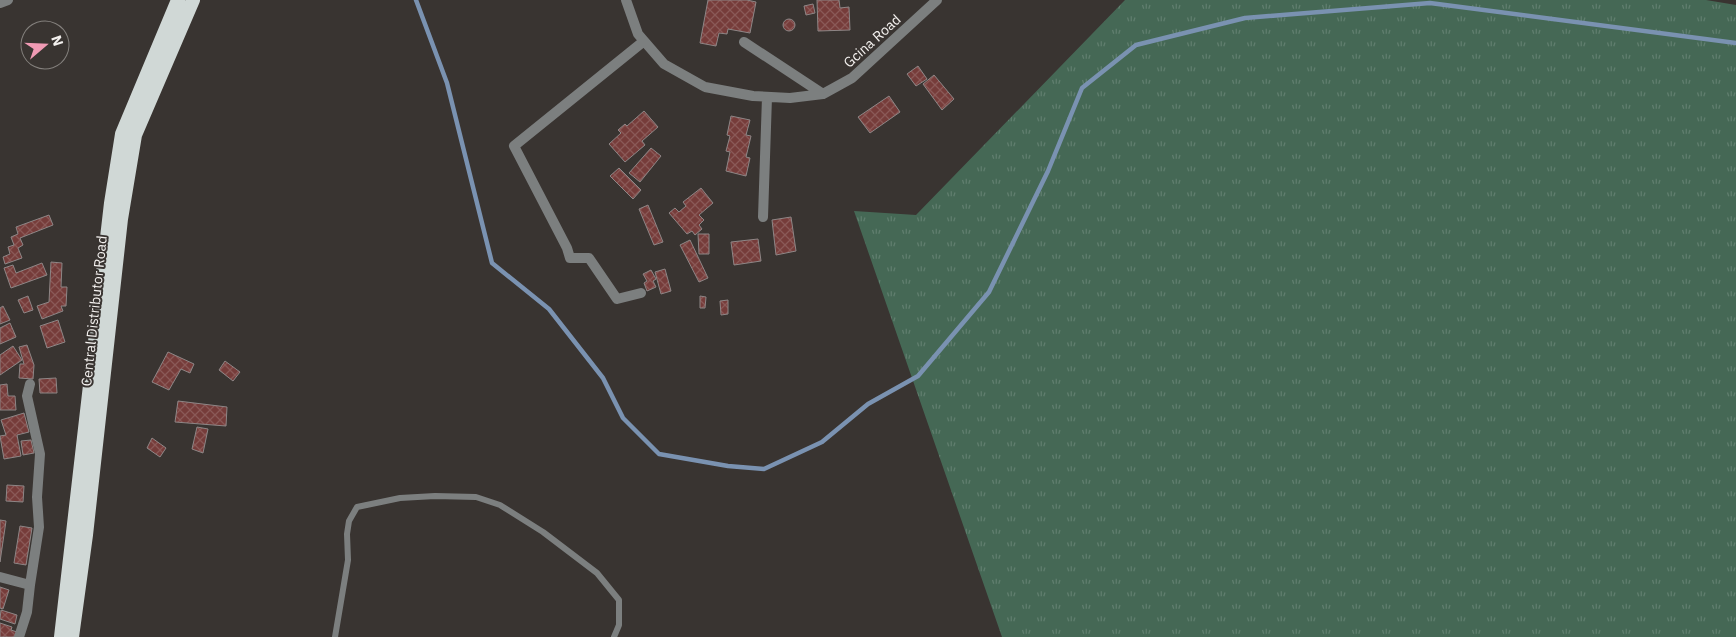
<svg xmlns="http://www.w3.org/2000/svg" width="1736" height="637" viewBox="0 0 1736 637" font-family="'IBM Plex Sans',sans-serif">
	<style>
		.grass { fill: url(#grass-tufts) }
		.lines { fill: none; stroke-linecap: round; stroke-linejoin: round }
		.stream { stroke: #7a92b1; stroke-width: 4.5 }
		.building { fill: url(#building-cross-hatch); stroke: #8e8686 }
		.service { stroke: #7c7f7f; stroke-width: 6 }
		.minor { stroke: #7c7f7f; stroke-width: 10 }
		.trunk { stroke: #d0d8d6; stroke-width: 14 }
		.labels { text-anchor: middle; stroke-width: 4; stroke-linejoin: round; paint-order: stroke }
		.street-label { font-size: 14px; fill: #f4f1ef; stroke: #393431 }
	</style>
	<defs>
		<pattern id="grass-tufts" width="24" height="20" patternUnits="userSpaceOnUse" patternTransform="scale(1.25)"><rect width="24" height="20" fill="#456855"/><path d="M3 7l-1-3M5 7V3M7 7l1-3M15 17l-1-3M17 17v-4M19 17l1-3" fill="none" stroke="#607e6e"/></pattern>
		<pattern id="building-cross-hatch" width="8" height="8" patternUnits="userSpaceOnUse" patternTransform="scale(1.25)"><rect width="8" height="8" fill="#763c3a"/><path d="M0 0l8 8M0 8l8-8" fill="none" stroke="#8a5957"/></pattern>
	</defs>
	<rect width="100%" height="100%" fill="#393431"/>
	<path class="grass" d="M 1125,0 L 1706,0 L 1736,5 L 1736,637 L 1002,637 L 854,211 L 916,215 Z"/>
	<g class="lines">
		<path class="stream" d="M 416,0 L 447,83 L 492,263 L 549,309 L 603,378 L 623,418 L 659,454 L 728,466 L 764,469 L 822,442 L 868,404 L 918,376 L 989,292 L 1048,171 L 1082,88 L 1136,45 L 1245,18 L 1430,3 L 1736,43"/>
	</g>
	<path class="building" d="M 708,0 L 747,0 L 756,2 L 750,33 L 728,29 L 727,34 L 719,33 L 716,46 L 700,43 Z
		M 817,0 L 839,0 L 840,8 L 849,7 L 850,30 L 818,31 Z
		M 813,4 L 815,13 L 806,15 L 804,6 Z
		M783 25a6 6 0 1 1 12 0a6 6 0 1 1-12 0Z
		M 918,66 L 927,79 L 916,86 L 907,74 Z
		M 934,75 L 954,99 L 942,110 L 923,84 Z
		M 889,96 L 900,112 L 870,133 L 858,117 Z
		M 644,111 L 658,127 L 642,141 L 645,145 L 625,162 L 609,144 L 621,133 L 618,130 L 625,124 L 627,126 Z
		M 731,116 L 750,120 L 746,135 L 751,136 L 746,157 L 750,158 L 746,176 L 726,171 L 730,152 L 726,151 L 730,136 L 727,135 Z
		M 651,148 L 661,156 L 640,182 L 629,173 Z
		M 619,168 L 641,190 L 633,199 L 610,176 Z
		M 701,188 L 713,203 L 699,215 L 704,220 L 699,225 L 702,229 L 695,235 L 692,231 L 687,234 L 669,213 L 675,208 L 679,212 L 686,206 L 683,202 Z
		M 648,205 L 663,242 L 654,245 L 639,209 Z
		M 49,215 L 53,225 L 20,238 L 23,245 L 18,248 L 22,258 L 5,264 L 3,257 L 10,254 L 8,247 L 14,245 L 11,237 L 18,234 L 16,227 Z
		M 791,217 L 796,251 L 776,255 L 772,220 Z
		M 698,234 L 709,234 L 709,254 L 699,254 Z
		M 758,239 L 761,261 L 734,265 L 731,242 Z
		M 690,240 L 708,278 L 699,282 L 680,245 Z
		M 51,262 L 62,263 L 61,287 L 67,287 L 66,306 L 61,306 L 63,311 L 42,319 L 37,306 L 49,302 Z
		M 42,263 L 47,275 L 11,288 L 4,268 L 13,265 L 16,273 Z
		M 665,269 L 671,291 L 661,294 L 655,272 Z
		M 651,270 L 656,279 L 653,281 L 656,287 L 647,291 L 644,283 L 647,281 L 643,274 Z
		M 28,296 L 33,310 L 24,313 L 18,300 Z
		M 700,296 L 706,297 L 705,308 L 700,308 Z
		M 728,300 L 728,314 L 721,315 L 720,301 Z
		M 3,306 L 10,320 L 0,324 L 0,308 Z
		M 58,320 L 65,342 L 47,348 L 40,326 Z
		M 10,323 L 16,337 L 0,344 L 0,328 Z
		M 27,345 L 34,365 L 33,379 L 19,378 L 20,364 L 24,364 L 19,347 Z
		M 13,346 L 22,360 L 0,375 L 0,355 Z
		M 168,352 L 194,364 L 190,373 L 181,369 L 169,390 L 152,382 Z
		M 225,361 L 240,372 L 233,381 L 219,370 Z
		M 56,378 L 57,393 L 40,393 L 39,379 Z
		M 7,384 L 8,396 L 15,396 L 16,410 L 0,410 L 0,385 Z
		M 178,401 L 227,407 L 226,426 L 175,422 Z
		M 24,413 L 29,432 L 17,435 L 21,456 L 4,459 L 0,436 L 6,435 L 1,420 Z
		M 197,427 L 208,429 L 203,453 L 192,449 Z
		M 152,438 L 166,448 L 160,457 L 147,448 Z
		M 31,440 L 34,453 L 23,455 L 21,441 Z
		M 7,485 L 24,486 L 23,502 L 6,501 Z
		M 0,520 L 6,521 L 0,562 Z
		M 20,526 L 32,528 L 26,565 L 14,563 Z
		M 0,587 L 9,590 L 3,609 L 0,608 Z
		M 1,610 L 17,615 L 15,624 L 0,619 Z
		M 0,623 L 12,627 L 11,630 L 17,632 L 15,637 L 0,637 Z"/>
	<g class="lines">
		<path class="service" d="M 335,637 L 348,560 L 347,534 L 349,521 L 357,507 L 400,498 L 435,496 L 476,497 L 500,505 L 543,532 L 597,573 L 619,600 L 619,625 L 614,637"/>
		<path class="minor" d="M 626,0 L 638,34 L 664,64 L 705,87 L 753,96 L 790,98 L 823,94 L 852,78 L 937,0
			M 0,3 L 8,0
			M 744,42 L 823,94
			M 763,217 L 767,97
			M 641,293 L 617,299 L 589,258 L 570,258 L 567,248 L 514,146 L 644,41
			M 0,577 L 30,585
			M 19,637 L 27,612 L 30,585 L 39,527 L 37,497 L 40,454 L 27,396 L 30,384"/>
		<path class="trunk" d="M 61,637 L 111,203 L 122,134 L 178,0
			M 72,637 L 86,535 L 121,219 L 135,135 L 193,0"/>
	</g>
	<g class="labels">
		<g class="street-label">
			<text transform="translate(872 41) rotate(-42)" y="5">Gcina Road</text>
			<text transform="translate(94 311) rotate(-84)" y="5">Central Distributor Road</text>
		</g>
	</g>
	<g transform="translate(45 45) rotate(71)"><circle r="24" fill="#393431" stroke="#84807d"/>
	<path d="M0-4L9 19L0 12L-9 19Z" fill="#f09ab4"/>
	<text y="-8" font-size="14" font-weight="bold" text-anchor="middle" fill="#f4f1ef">N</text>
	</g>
</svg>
